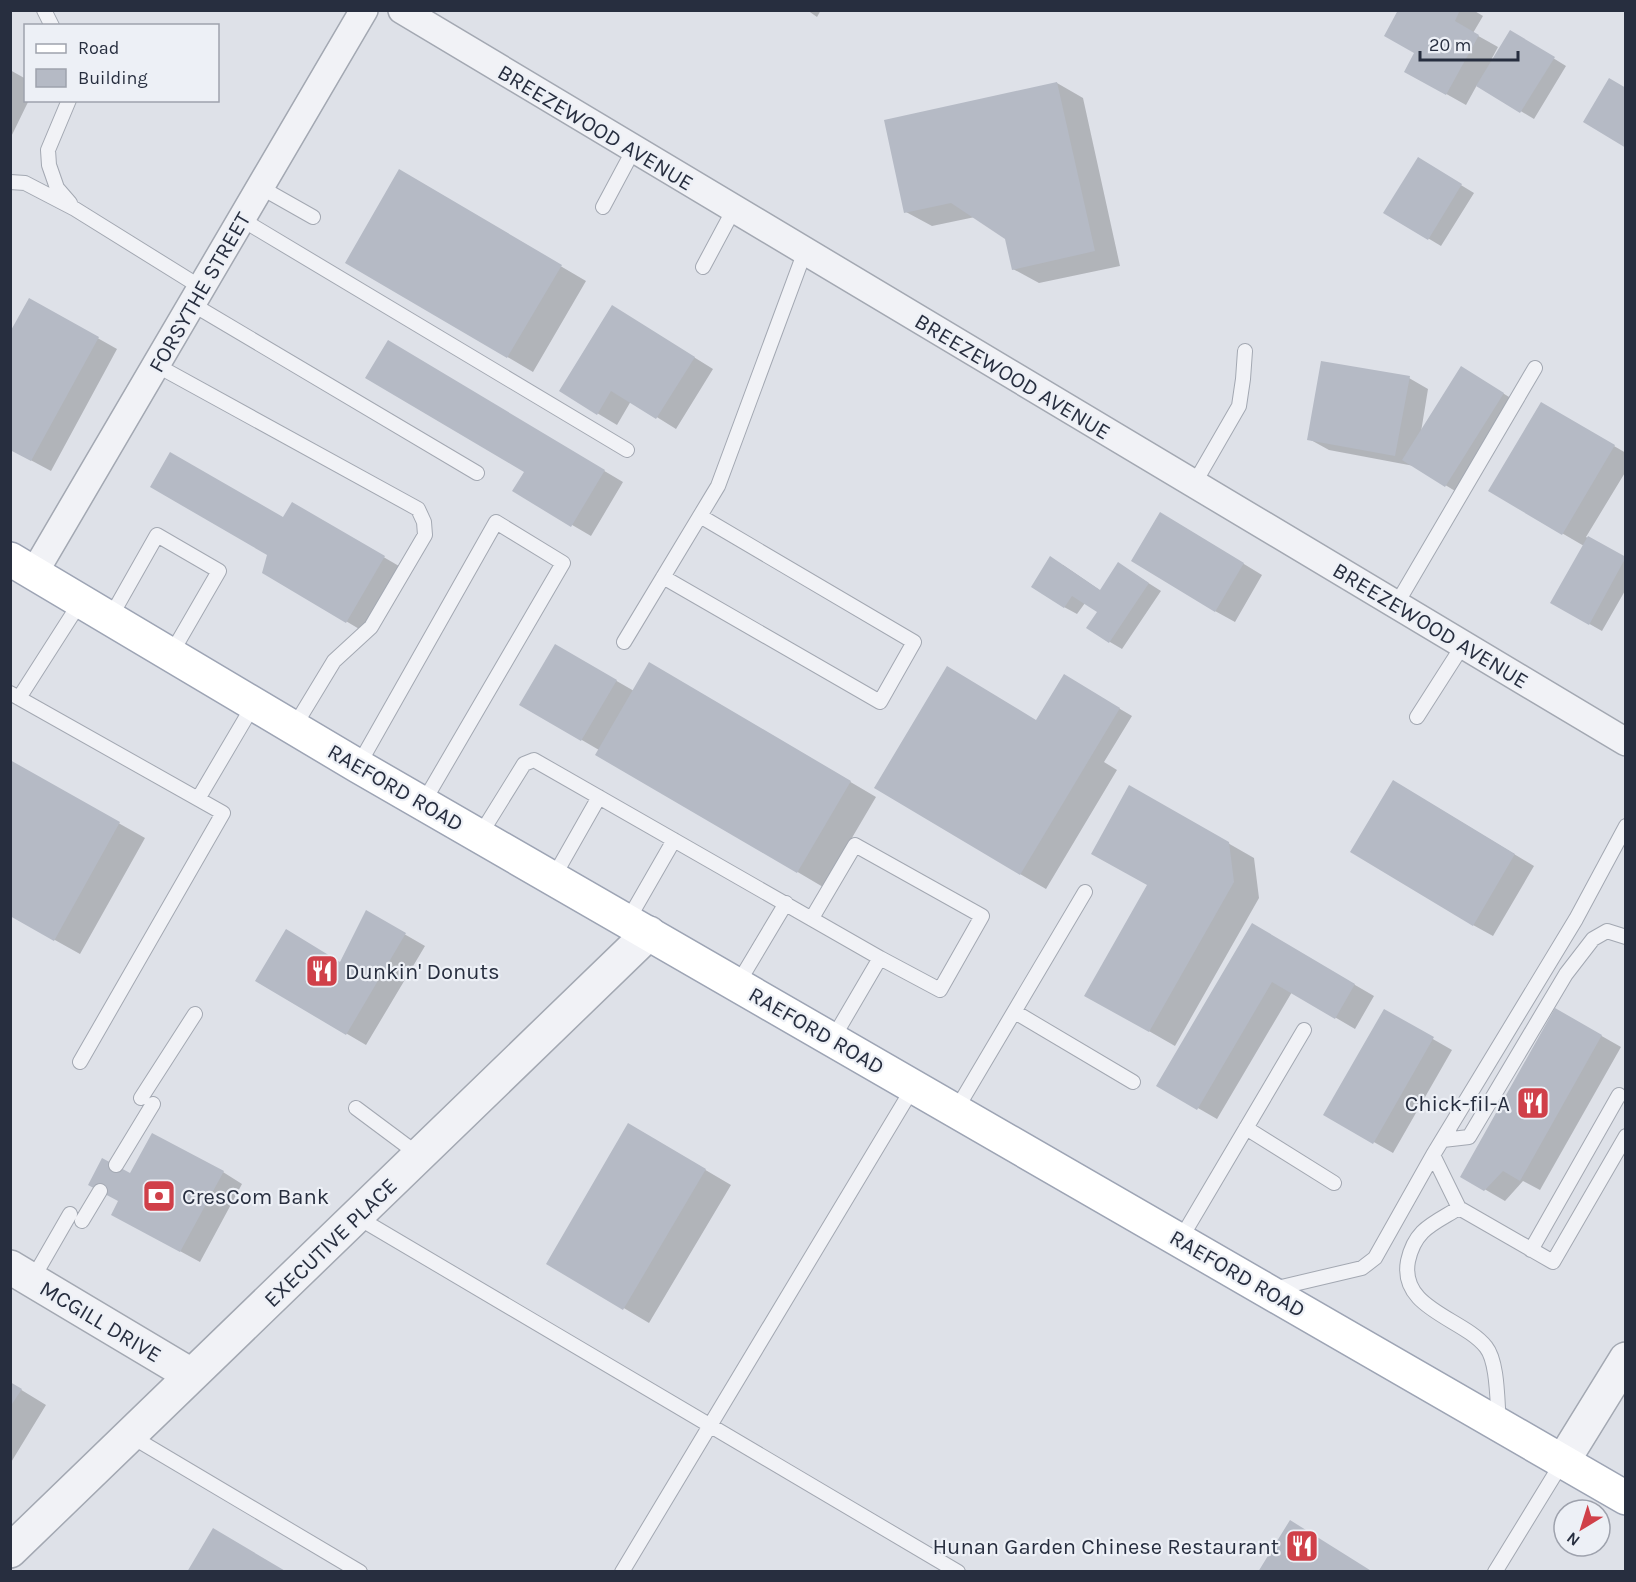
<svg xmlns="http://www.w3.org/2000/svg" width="1636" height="1582" viewBox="0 0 1636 1582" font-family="Karla,sans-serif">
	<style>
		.shadow { fill: #0003 }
		.building { fill: #b5bac5 }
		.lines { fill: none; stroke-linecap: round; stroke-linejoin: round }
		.service-casing { stroke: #a3a8b2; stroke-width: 16 }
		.minor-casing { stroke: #a3a8b2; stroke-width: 30 }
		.tertiary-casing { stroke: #a3a8b2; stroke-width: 36 }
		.primary-casing { stroke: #9da4b4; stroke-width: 36 }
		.service { stroke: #f1f2f6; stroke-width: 14 }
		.minor { stroke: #f1f2f6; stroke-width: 27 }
		.tertiary { stroke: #f1f2f6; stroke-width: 33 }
		.primary { stroke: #fff; stroke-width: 33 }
		.labels { text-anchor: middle; stroke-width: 4.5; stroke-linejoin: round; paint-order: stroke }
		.street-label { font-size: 22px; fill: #272e3f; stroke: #edf0f6 }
		.poi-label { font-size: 22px; fill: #272e3f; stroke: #edf0f6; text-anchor: start }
	</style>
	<rect width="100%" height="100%" fill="#dee1e8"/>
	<path class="shadow" d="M 807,10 L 821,10 L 817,17 Z
		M 1400,10 L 1473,10 L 1483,16 L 1473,33 L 1498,47 L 1491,60 L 1493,61 L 1511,32 L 1566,66 L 1534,119 L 1477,85 L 1466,105 L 1425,82 Z
		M 10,70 L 26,79 L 26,100 L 29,100 L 10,139 Z
		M 1057,83 L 1083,98 L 1120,266 L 1039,283 L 1013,269 L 1006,238 L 975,217 L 932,226 L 906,212 Z
		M 1418,159 L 1474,193 L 1441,246 L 1386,213 Z
		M 400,172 L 586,281 L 533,372 L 347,262 Z
		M 30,300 L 117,349 L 51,471 L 10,449 Z
		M 631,318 L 713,369 L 676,429 L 631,401 L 617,425 L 597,413 Z
		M 388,343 L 623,482 L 591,536 L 514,491 L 526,472 Z
		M 1409,378 L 1428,389 L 1421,432 L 1480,379 L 1522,405 L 1465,497 L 1414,466 L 1329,450 L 1309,439 Z
		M 1542,404 L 1626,453 L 1626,471 L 1586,537 L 1626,559 L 1626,589 L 1602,631 L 1552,603 L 1584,546 L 1490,491 Z
		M 293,504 L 404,569 L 366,633 L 263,572 L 284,519 Z
		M 1180,525 L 1262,575 L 1235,622 L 1215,611 Z
		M 1063,565 L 1101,591 L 1131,572 L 1161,591 L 1122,649 L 1110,642 L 1099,612 L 1085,603 L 1077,614 L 1064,607 Z
		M 556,646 L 634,691 L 650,664 L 876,797 L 823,887 L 597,754 L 599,750 L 522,705 Z
		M 1064,676 L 1132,716 L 1104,762 L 1117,770 L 1046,889 L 1020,874 L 1037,722 Z
		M 10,762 L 145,838 L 80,954 L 10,915 Z
		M 1130,787 L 1254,858 L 1259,898 L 1175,1046 L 1086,995 L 1149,885 Z
		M 1413,793 L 1534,866 L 1493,936 L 1473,925 Z
		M 366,912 L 425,946 L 366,1045 L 257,981 L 340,963 Z
		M 1252,925 L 1374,996 L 1355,1029 L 1292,992 L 1217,1119 L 1158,1085 Z
		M 1556,1010 L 1621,1047 L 1540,1190 L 1523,1181 L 1505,1201 L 1462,1176 Z
		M 1384,1011 L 1452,1050 L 1393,1153 L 1325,1114 Z
		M 629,1125 L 731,1185 L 649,1323 L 548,1263 Z
		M 223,1172 L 242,1184 L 200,1262 L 132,1225 L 119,1202 L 131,1175 Z
		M 10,1383 L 46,1405 L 10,1464 Z"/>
	<path class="building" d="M 1398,10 L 1460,10 L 1455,21 L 1479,35 L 1446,95 L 1404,72 L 1414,53 L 1384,36 Z
		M 1510,30 L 1555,57 L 1520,113 L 1476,86 Z
		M 1609,78 L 1626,88 L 1626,148 L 1583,122 Z
		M 1057,82 L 1095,251 L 1012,270 L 1005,239 L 951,203 L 904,213 L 884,120 Z
		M 1418,157 L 1462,184 L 1428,240 L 1383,213 Z
		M 399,169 L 562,265 L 507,358 L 345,263 Z
		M 29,298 L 99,337 L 31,461 L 10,450 L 10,332 Z
		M 612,305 L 695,357 L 656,419 L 611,391 L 597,415 L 559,391 Z
		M 388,340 L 605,470 L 571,527 L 512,491 L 524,472 L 365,378 Z
		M 1321,361 L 1410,376 L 1395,456 L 1307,440 Z
		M 1461,366 L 1504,393 L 1445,487 L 1402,460 Z
		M 1541,402 L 1615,445 L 1562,535 L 1488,491 Z
		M 170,452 L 283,517 L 292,502 L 385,556 L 346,623 L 262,573 L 267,555 L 150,487 Z
		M 1160,512 L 1244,563 L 1215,612 L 1131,561 Z
		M 1588,536 L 1626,557 L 1589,625 L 1550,603 Z
		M 1050,556 L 1100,590 L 1118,562 L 1149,583 L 1109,643 L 1086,628 L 1097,612 L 1072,596 L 1064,608 L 1031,587 Z
		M 555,644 L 617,680 L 581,741 L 519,705 Z
		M 649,662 L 851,781 L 797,873 L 595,755 Z
		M 947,666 L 1036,720 L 1064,674 L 1120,708 L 1020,875 L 874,788 Z
		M 10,760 L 120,822 L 54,941 L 10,916 Z
		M 1393,780 L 1515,854 L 1473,926 L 1350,852 Z
		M 1129,785 L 1229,842 L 1234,882 L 1149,1032 L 1084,996 L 1147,885 L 1091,854 Z
		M 366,910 L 406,933 L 346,1035 L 255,981 L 286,929 L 340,962 Z
		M 1252,923 L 1355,984 L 1335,1019 L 1272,982 L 1197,1110 L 1156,1086 Z
		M 1555,1008 L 1602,1035 L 1520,1181 L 1503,1171 L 1484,1191 L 1460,1177 Z
		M 1384,1009 L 1434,1037 L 1373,1144 L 1323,1115 Z
		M 628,1123 L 706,1169 L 623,1310 L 546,1264 Z
		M 152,1133 L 224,1171 L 180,1252 L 111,1215 L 118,1201 L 88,1185 L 102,1158 L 130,1173 Z
		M 10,1382 L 22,1389 L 10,1407 Z
		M 1290,1520 L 1373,1572 L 1258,1572 Z
		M 213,1528 L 287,1572 L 187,1572 Z"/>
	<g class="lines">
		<g class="service-casing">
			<path id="service" d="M 44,10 L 52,26
				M 69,100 L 48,150 L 49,165 L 57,188 L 70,203
				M 10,182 L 25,183 L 75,209 L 202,288
				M 260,187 L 313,217
				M 603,207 L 634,149
				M 241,219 L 627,450
				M 703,267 L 734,209
				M 192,304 L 477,473
				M 156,365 L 418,509 L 424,522 L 425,535 L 371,627 L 334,661 L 294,727
				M 1194,484 L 1239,406 L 1243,379 L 1245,351
				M 663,577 L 880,702 L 914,642 L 700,516
				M 1396,605 L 1535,368
				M 110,618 L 157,535 L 219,571 L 171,654
				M 624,642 L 718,486 L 805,251
				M 10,693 L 223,813 L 80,1062
				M 19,698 L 81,601
				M 1417,717 L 1463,645
				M 358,766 L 496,522 L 563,563 L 423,803
				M 198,799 L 254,704
				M 480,835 L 524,764 L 534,760 L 880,958 L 940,990 L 982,916 L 855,845 L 812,918
				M 553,878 L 599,797
				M 628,920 L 674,840
				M 737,985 L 786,903
				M 1015,1012 L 1133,1082
				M 832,1040 L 880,958
				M 141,1098 L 195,1014
				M 356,1108 L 419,1155
				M 956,1110 L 1085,892
				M 1246,1128 L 1334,1183
				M 1443,1140 L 1469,1137 L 1566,974 L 1593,939 L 1607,931 L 1626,937
				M 1433,1155 L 1459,1208 L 1553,1262 L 1626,1136
				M 116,1165 L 153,1104
				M 1459,1208 C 1433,1224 1415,1229 1408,1261 C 1399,1309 1463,1318 1486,1347 C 1498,1362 1497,1402 1499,1423
				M 357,1217 L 958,1572
				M 82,1221 L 100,1191
				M 1180,1240 L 1304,1030
				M 1531,1250 L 1619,1095
				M 32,1280 L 70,1214
				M 1273,1289 L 1362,1268 L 1375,1258 L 1433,1155 L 1576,919 L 1626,826
				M 129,1435 L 360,1572
				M 622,1572 L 914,1086
				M 1495,1572 L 1563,1461"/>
		</g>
		<g class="minor-casing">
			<path id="minor" d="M 402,10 L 1626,742
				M 34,573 L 364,10"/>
		</g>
		<g class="tertiary-casing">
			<path id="tertiary" d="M 10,1267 L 191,1375
				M 1563,1461 L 1626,1359
				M 10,1551 L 649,933"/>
		</g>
		<g class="primary-casing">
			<path id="primary" d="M 10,559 L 358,766 L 1626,1498"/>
		</g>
		<use href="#service" class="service"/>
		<use href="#minor" class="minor"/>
		<use href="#tertiary" class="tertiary"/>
		<use href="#primary" class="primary"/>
	</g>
	<defs>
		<g id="restaurant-square" transform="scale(1.725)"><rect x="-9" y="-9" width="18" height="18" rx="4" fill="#d04049" stroke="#edf0f6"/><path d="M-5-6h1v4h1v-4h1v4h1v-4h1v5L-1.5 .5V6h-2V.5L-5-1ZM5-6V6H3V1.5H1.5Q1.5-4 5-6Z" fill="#fff"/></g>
		<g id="bank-square" transform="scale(1.725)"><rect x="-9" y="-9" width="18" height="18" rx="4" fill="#d04049" stroke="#edf0f6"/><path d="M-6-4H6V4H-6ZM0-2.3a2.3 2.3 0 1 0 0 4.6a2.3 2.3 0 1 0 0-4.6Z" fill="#fff"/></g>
	</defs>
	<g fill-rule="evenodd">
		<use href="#restaurant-square" x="322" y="971"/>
		<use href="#restaurant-square" x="1533" y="1103"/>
		<use href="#bank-square" x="159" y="1196"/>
		<use href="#restaurant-square" x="1302" y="1546"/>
	</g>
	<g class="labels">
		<g class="street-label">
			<text transform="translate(596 127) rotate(31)" y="8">BREEZEWOOD AVENUE</text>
			<text transform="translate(199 292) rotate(-60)" y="8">FORSYTHE STREET</text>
			<text transform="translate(1013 376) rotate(31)" y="8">BREEZEWOOD AVENUE</text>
			<text transform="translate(1431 625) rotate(31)" y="8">BREEZEWOOD AVENUE</text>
			<text transform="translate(396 787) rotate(30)" y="8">RAEFORD ROAD</text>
			<text transform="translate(817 1030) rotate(30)" y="8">RAEFORD ROAD</text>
			<text transform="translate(330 1242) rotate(-44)" y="8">EXECUTIVE PLACE</text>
			<text transform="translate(1238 1273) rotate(30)" y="8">RAEFORD ROAD</text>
			<text transform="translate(101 1321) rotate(31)" y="8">MCGILL DRIVE</text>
		</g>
		<g class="poi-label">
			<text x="345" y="979">Dunkin' Donuts</text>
			<text x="1510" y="1111" text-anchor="end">Chick-fil-A</text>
			<text x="182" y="1204">CresCom Bank</text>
			<text x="1279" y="1554" text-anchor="end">Hunan Garden Chinese Restaurant</text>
		</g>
	</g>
	<rect width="1636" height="1582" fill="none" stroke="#272e3f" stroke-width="24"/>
	<rect x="24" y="24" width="195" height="78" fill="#edf0f6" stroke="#9ea2ad" stroke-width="1.5"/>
	<rect x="36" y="44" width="30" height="9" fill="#ffffff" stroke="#9ea2ad" stroke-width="1.5"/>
	<text x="78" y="54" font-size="18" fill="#272e3f">Road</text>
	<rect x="36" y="69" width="30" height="18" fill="#b5bac5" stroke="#9ea2ad" stroke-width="1.5"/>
	<text x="78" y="84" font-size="18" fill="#272e3f">Building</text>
	<g transform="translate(1582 1528) rotate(218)"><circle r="28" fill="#edf0f6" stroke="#9ea2ad" stroke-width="1.5"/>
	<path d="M0-4.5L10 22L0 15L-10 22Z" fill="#d04049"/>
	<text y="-9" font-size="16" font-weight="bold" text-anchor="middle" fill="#272e3f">N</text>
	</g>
	<path d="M1420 51v9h98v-9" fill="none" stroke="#272e3f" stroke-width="3"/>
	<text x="1429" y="51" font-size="18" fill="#272e3f" stroke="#edf0f6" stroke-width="4.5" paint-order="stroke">20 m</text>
</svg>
